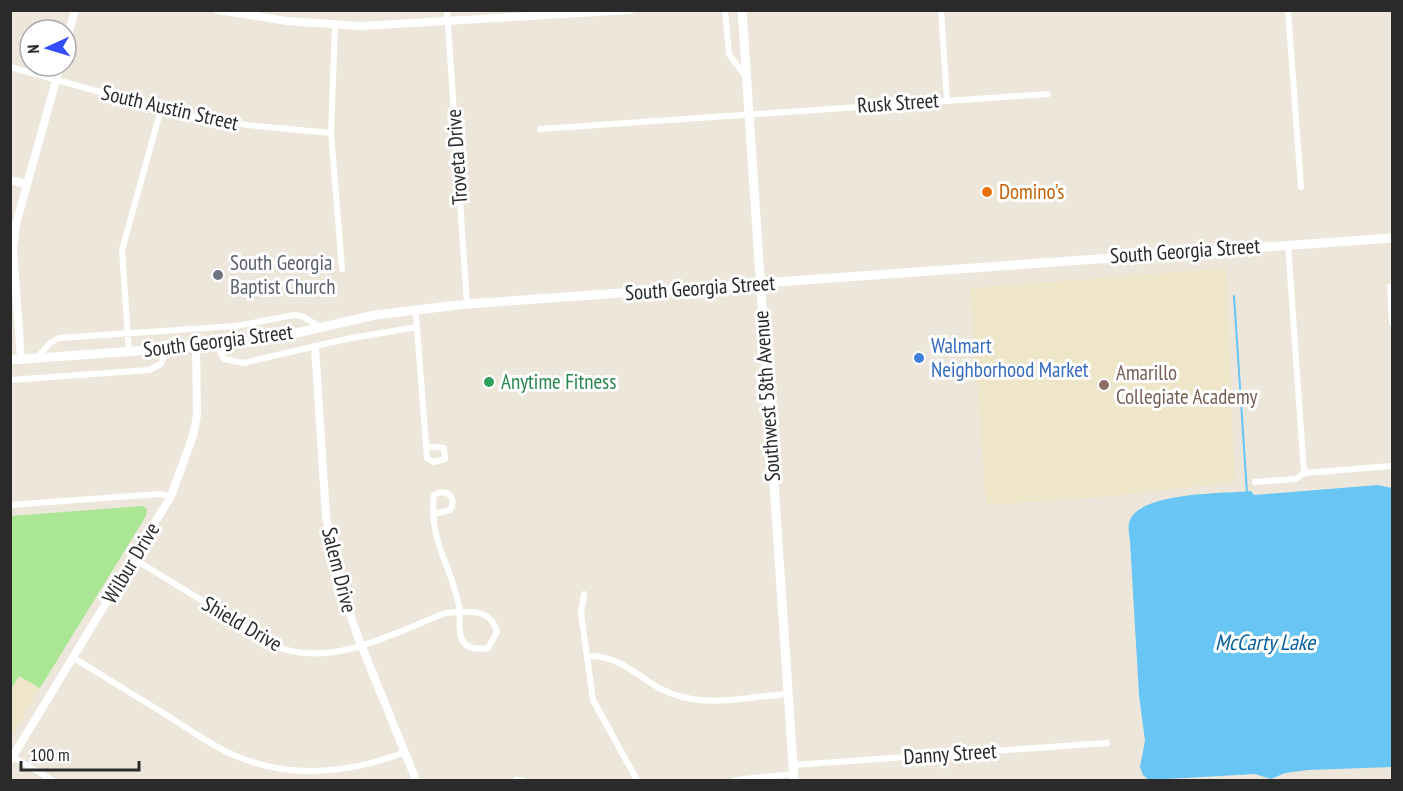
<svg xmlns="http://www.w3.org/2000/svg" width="1403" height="791" viewBox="0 0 1403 791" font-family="'PT Sans Narrow',sans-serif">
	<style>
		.education { fill: #efe5c9 }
		.green { fill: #aae694 }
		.water { fill: #68c5f4 }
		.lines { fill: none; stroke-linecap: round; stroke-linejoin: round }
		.stream { stroke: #68c5f4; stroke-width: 2 }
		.minor { stroke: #fff; stroke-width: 6 }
		.tertiary { stroke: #fff; stroke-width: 8 }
		.secondary { stroke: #fff; stroke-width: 9 }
		.food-dot { fill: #e8710a; stroke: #fff; stroke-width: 2 }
		.worship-dot { fill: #6b7280; stroke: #fff; stroke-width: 2 }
		.shop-dot { fill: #3f7fe0; stroke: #fff; stroke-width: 2 }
		.leisure-dot { fill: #2e9e5b; stroke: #fff; stroke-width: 2 }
		.education-dot { fill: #8d6e63; stroke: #fff; stroke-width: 2 }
		.labels { text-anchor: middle; stroke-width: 6; stroke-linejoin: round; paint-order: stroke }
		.street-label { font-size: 21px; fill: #2a2a2a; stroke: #fff }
		.food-label { font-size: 21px; fill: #c56008; stroke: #fff; text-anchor: start }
		.worship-label { font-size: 21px; fill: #5b616d; stroke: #fff; text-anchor: start }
		.shop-label { font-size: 21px; fill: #366cbe; stroke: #fff; text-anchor: start }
		.education-label { font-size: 21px; fill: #785e54; stroke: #fff; text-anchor: start }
		.leisure-label { font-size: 21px; fill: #27864d; stroke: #fff; text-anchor: start }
		.water-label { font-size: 22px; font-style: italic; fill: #0760a0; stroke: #fff }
	</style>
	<rect width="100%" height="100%" fill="#ece6db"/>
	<path class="education" d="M 1226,268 L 1235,482 L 1116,496 L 986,505 L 970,288 Z
		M 19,675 L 40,688 L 11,737 L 11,689 Z"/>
	<path class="green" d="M 143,506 L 147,509 L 146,516 L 40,688 L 19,676 L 11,689 L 11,516 Z"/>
	<path class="water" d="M 1378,485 L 1392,488 L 1392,767 L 1308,770 L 1285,773 L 1271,779 L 1255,774 L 1149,780 L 1143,775 L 1140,767 L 1145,741 L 1139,695 L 1130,541 C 1129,536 1128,528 1129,523 C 1137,491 1225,494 1251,491 L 1254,495 Z"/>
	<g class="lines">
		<path class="stream" d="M 1234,296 L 1247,493"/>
		<path class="minor" d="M 447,10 L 467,304
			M 725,10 L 729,54 L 745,76
			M 941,10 L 947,99
			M 1288,10 L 1301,187
			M 335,25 L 331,133 L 342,269
			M 10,67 L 183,115 L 247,125 L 331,133
			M 540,129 L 1048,94
			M 1288,244 L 1304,473
			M 1390,287 L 1392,323
			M 415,309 L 417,327 L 426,446 L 427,458 L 434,462 L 445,459 L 444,448 L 426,446
			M 217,345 L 224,359 L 243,363 L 346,339 L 417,327
			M 129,352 L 122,250 L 161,109
			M 37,358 L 50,343 L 59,338 L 236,326 L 294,315 L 302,316 L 320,327
			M 10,380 L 149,370 L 161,364 L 167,349
			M 1255,482 L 1296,479 L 1304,473 L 1392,466
			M 10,505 L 159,494 L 171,496
			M 134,559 L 278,647 C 333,668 394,633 445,613 L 460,612 C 454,568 428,544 434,495 C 446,488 458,497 450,510 L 433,514
			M 584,594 L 581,613 L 593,700 L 637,780
			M 460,612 C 478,611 492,613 497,632 L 488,648 C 459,653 458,635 460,612 Z
			M 587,656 C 628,655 644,688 682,697 C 716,706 754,696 788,694
			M 74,658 C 105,677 136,696 168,716 C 192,731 216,749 244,759 C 296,779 354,772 405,752
			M 13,757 L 52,780
			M 793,765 L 1107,743
			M 516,780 L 522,780
			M 735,780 L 794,774"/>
		<path class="tertiary" d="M 218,10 L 287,21 L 361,26 L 630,10
			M 66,43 L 75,10
			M 10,180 L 26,184
			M 315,347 L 326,516 L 335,572 L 358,637 L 416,780
			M 21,359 L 13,249 L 16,224 L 60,66
			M 10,761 L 171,496 L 193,436 L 197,415 L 196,347"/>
		<path class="secondary" d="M 742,10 L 794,780
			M 10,360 L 233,344 L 288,335 L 375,315 L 467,304 L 1392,238"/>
	</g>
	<circle class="food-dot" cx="987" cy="192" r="6"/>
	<circle class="worship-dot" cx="218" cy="275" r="6"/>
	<circle class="shop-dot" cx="919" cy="358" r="6"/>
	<circle class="leisure-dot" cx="489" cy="382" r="6"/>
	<circle class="education-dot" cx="1104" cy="385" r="6"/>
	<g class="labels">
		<g class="street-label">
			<text transform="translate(898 103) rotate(-4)" y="7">Rusk Street</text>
			<text transform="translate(170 108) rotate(13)" y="7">South Austin Street</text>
			<text transform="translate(457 157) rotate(-94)" y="7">Troveta Drive</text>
			<text transform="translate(1185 251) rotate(-4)" y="7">South Georgia Street</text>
			<text transform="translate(700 288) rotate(-4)" y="7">South Georgia Street</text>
			<text transform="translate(218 341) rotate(-7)" y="7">South Georgia Street</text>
			<text transform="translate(767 396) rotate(-94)" y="7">Southwest 58th Avenue</text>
			<text transform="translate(131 563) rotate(-59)" y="7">Wilbur Drive</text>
			<text transform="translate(339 570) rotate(76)" y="7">Salem Drive</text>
			<text transform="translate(242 624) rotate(30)" y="7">Shield Drive</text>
			<text transform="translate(950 754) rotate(-4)" y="7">Danny Street</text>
		</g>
		<g class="food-label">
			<text x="999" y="199">Domino's</text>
		</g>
		<g class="worship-label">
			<text x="230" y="270">South Georgia<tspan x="230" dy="24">Baptist Church</tspan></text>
		</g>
		<g class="shop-label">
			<text x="931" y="353">Walmart<tspan x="931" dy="24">Neighborhood Market</tspan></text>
		</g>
		<g class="education-label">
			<text x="1116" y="380">Amarillo<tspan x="1116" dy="24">Collegiate Academy</tspan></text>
		</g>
		<g class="leisure-label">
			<text x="501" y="389">Anytime Fitness</text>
		</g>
		<g class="water-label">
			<text x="1265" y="650">McCarty Lake</text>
		</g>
	</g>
	<rect width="1403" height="791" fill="none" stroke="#2a2a2a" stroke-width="24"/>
	<g transform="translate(48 48) rotate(266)"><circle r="28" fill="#ffffff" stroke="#aaaaaa" stroke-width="1.5"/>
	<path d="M0-4.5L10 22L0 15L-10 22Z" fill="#354cff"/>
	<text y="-9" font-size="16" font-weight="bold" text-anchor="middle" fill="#2a2a2a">N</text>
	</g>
	<path d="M21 761v9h118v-9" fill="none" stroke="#2a2a2a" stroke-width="3"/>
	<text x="30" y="761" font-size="18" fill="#2a2a2a" stroke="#ffffff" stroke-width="4.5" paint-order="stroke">100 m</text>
</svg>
